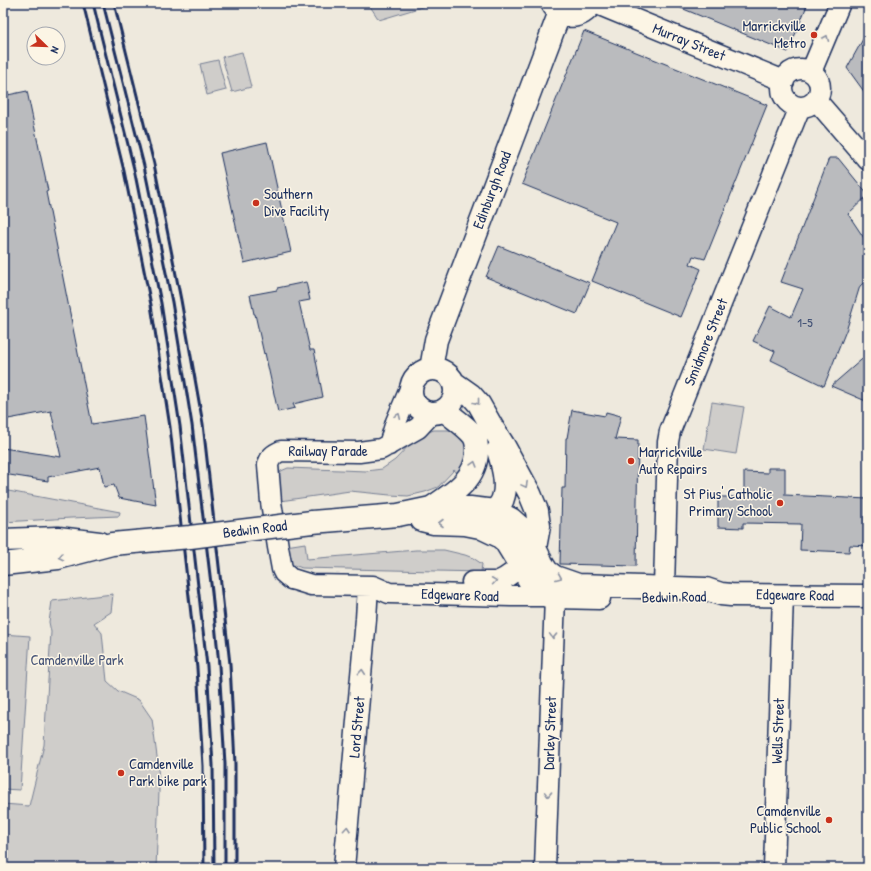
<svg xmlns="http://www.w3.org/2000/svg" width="871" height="871" viewBox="0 0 871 871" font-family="'Patrick Hand',sans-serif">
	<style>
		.green { fill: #cfcdca; stroke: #757e94 }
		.building { fill: #babbbe; stroke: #1b2f5e }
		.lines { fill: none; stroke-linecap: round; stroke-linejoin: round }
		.street-casing { stroke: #1b2f5e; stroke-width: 23 }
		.secondary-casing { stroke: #1b2f5e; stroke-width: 25 }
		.street { stroke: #fcf5e5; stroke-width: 20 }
		.secondary { stroke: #fcf5e5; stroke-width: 22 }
		.rail { stroke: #1b2f5e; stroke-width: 3 }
		.secondary-bridge-casing { stroke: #1b2f5e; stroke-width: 25; stroke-linecap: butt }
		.secondary-bridge { stroke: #fcf5e5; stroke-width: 22 }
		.oneway { stroke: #8c92a2 }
		.poi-dot { fill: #c8321e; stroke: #fcf5e5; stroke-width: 1.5 }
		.labels { text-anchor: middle; stroke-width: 3; stroke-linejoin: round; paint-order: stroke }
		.number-label { font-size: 13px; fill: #435276 }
		.poi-label { font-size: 15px; fill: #1b2f5e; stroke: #fcf5e5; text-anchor: end }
		.street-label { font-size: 15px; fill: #1b2f5e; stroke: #fcf5e5 }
		.park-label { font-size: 15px; fill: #485679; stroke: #fcf5e5 }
	</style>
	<rect width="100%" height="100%" fill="#eee9dd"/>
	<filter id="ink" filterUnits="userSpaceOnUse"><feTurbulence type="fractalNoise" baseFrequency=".025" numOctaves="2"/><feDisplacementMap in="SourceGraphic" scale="8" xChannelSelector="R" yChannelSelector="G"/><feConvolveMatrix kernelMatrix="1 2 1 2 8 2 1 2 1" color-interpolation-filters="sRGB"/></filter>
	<g filter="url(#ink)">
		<path class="green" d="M 368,3 L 435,3 L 379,20 Z
			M 242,52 L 251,87 L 232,92 L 222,57 Z
			M 218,60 L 226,90 L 207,95 L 200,64 Z
			M 712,402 L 744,407 L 736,454 L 704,449 Z
			M 434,430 L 452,430 L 466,442 L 466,458 L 460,475 L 454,470 L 438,487 L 425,492 L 408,496 L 390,495 L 350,491 L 280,501 L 277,479 L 281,471 L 288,468 L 366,471 L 382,469 L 395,460 L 412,442 L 425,433 Z
			M 3,490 L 120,512 L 119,516 L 71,518 L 3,522 Z
			M 305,543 L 307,559 L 416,550 L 444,550 L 465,555 L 473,558 L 482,564 L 481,572 L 302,568 L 291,564 L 286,546 Z
			M 113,594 L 111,612 L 94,623 L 102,633 L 107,681 L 118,691 L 139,700 L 152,719 L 158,764 L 159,791 L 156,868 L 3,868 L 3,804 L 29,806 L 44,745 L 51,632 L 49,622 L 52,601 Z
			M 3,634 L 30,636 L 20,790 L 3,789 Z"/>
		<path class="building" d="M 669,3 L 808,3 L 788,52 Z
			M 868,30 L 868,97 L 847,68 Z
			M 584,31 L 767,105 L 705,259 L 693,256 L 690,264 L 701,269 L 681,317 L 592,281 L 616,222 L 522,184 Z
			M 27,91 L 48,191 L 46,192 L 92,424 L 144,416 L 156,505 L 119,498 L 114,485 L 104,487 L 100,467 L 48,477 L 48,481 L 3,474 L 3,448 L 61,457 L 51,411 L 3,420 L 3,96 Z
			M 267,142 L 291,252 L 244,263 L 220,153 Z
			M 829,158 L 838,158 L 868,195 L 848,214 L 868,244 L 868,279 L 860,286 L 847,328 L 824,386 L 771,360 L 775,351 L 753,341 L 770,306 L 791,317 L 803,289 L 781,282 Z
			M 499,246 L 590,283 L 577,314 L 486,277 Z
			M 306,282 L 310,300 L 299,302 L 310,350 L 314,350 L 323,397 L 293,404 L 295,408 L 278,412 L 265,353 L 264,354 L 255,314 L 254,314 L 250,295 L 277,290 L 277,288 Z
			M 868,354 L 868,402 L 831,386 Z
			M 572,410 L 605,416 L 606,412 L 621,416 L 615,439 L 638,440 L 636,566 L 560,564 L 562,488 L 565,488 L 566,438 L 567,438 Z
			M 768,468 L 785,468 L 785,495 L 868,499 L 868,546 L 850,545 L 849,552 L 800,550 L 801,524 L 743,523 L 743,528 L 718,527 L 718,497 L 744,497 L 744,472 L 768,473 Z"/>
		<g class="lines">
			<g class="street-casing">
				<path id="street" d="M 595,3 L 784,81
					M782 88a19 19 0 1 1 38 0a19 19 0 1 1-38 0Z
					M 811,72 L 840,3
					M 816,100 L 868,160
					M 432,413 L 418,428 L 381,449 L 359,452 L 281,451 C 274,454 270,457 268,465 L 271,502 L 278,547 L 282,569 L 284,573 L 291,579 L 295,580 L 311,585 L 373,586 L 389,593 L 511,596 L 548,596
					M 389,445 L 396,422 L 410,389
					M 472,582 L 497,582 L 505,578 L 521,567
					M 664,587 L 668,442 L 670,431 L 800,107
					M 344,868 L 366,619 L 368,586
					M 545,868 L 555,597
					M 774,868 L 783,595"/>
			</g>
			<g class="secondary-casing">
				<path id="secondary" d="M 552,3 C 561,20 582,20 592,3
					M411 391a22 22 0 1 1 44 0a22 22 0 1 1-44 0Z
					M 431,369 L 436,340 L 560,12
					M 454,383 L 471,395 L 479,404 L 492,427 L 504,446 L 530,494 L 537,511 L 539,526 L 535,548
					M 431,508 C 452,494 476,480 477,452 C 477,446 477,440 473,435 C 465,425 453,418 444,410
					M 495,511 C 498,507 502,503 503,498 C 508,485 502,462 498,450
					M 422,520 L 434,523 L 465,524 L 480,527 L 499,536 L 505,541 L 529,580 L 548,596 L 555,597 L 599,598
					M 312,522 L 398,515 L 431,508 L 470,508 L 495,511 L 511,519 L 520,527 L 530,540 L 535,548 L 542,563 L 547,571 L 555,577 L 578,585 L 706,589 L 721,594 L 731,595 L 868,596
					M 3,540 L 58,538 L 99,543
					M 3,564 L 58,558 L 112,544 L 157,540"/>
			</g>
			<use href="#street" class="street"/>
			<use href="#secondary" class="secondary"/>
			<path class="rail" d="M 83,3 L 124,171 L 151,305 L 170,427 L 197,668 L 203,766 L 204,868
				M 93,3 L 134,169 L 161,303 L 180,426 L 207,666 L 213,765 L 214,868
				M 103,3 L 144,166 L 172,302 L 192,425 L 212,592 L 219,665 L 225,764 L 225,868
				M 114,3 L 154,164 L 181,300 L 203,424 L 230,664 L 235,764 L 235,868"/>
			<g class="secondary-bridge-casing">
				<path id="secondary-bridge" d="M 157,540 L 190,537 L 312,522"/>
			</g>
			<use href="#secondary-bridge" class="secondary-bridge"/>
		</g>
		<defs><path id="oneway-chevron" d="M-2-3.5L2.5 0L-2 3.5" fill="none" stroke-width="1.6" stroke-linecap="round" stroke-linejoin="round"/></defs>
		<g class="oneway">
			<use href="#oneway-chevron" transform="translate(826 38) rotate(-67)"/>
			<use href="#oneway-chevron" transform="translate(477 402) rotate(52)"/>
			<use href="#oneway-chevron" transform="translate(398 416) rotate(-66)"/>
			<use href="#oneway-chevron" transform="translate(474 464) rotate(-74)"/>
			<use href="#oneway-chevron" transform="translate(525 485) rotate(62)"/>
			<use href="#oneway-chevron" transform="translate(441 523) rotate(-180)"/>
			<use href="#oneway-chevron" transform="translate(61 557) rotate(168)"/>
			<use href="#oneway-chevron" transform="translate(559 577) rotate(23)"/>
			<use href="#oneway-chevron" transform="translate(494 581) rotate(-8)"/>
			<use href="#oneway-chevron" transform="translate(553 636) rotate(92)"/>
			<use href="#oneway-chevron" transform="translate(362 672) rotate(-85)"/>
			<use href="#oneway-chevron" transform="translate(548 794) rotate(92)"/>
			<use href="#oneway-chevron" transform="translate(347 829) rotate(-85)"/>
		</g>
	</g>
	<g class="poi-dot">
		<circle cx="814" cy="35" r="4"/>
		<circle cx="256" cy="203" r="4"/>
		<circle cx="631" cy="461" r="4"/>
		<circle cx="780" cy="503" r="4"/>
		<circle cx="121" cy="773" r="4"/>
		<circle cx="829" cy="820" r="4"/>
	</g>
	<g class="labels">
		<g class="number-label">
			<text x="805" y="327">1-5</text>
		</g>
		<g class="poi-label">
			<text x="806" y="31">Marrickville<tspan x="806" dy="17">Metro</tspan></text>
			<text x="264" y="199" text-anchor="start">Southern<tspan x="264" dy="17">Dive Facility</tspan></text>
			<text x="639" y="457" text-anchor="start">Marrickville<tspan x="639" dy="17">Auto Repairs</tspan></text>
			<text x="772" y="499">St Pius' Catholic<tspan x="772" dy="17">Primary School</tspan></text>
			<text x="129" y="769" text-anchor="start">Camdenville<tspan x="129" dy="17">Park bike park</tspan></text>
			<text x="821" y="816">Camdenville<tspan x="821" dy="17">Public School</tspan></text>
		</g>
		<g class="street-label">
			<text transform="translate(689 42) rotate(22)" y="5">Murray Street</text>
			<text transform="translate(492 190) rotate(-69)" y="5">Edinburgh Road</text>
			<text transform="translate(706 342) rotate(-68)" y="5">Smidmore Street</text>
			<text x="328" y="456">Railway Parade</text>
			<text transform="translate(255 529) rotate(-7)" y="5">Bedwin Road</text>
			<text transform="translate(460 595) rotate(2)" y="5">Edgeware Road</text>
			<text transform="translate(795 595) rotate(1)" y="5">Edgeware Road</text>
			<text transform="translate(674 597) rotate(-1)" y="5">Bedwin Road</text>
			<text transform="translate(357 727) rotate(-85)" y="5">Lord Street</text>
			<text transform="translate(778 731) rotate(-88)" y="5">Wells Street</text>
			<text transform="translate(550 733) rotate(-88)" y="5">Darley Street</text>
		</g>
		<g class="park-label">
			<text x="77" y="665">Camdenville Park</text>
		</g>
	</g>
	<rect width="871" height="871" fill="none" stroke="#fcf5e5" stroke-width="16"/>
	<rect x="8" y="8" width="855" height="855" fill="none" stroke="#1b2f5e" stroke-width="1.5" filter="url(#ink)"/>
	<g transform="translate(46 46) rotate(113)"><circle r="19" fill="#fcf5e5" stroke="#a2a6af"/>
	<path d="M0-3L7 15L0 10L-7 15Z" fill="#c8321e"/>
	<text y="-6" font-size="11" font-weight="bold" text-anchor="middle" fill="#1b2f5e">N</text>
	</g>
</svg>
